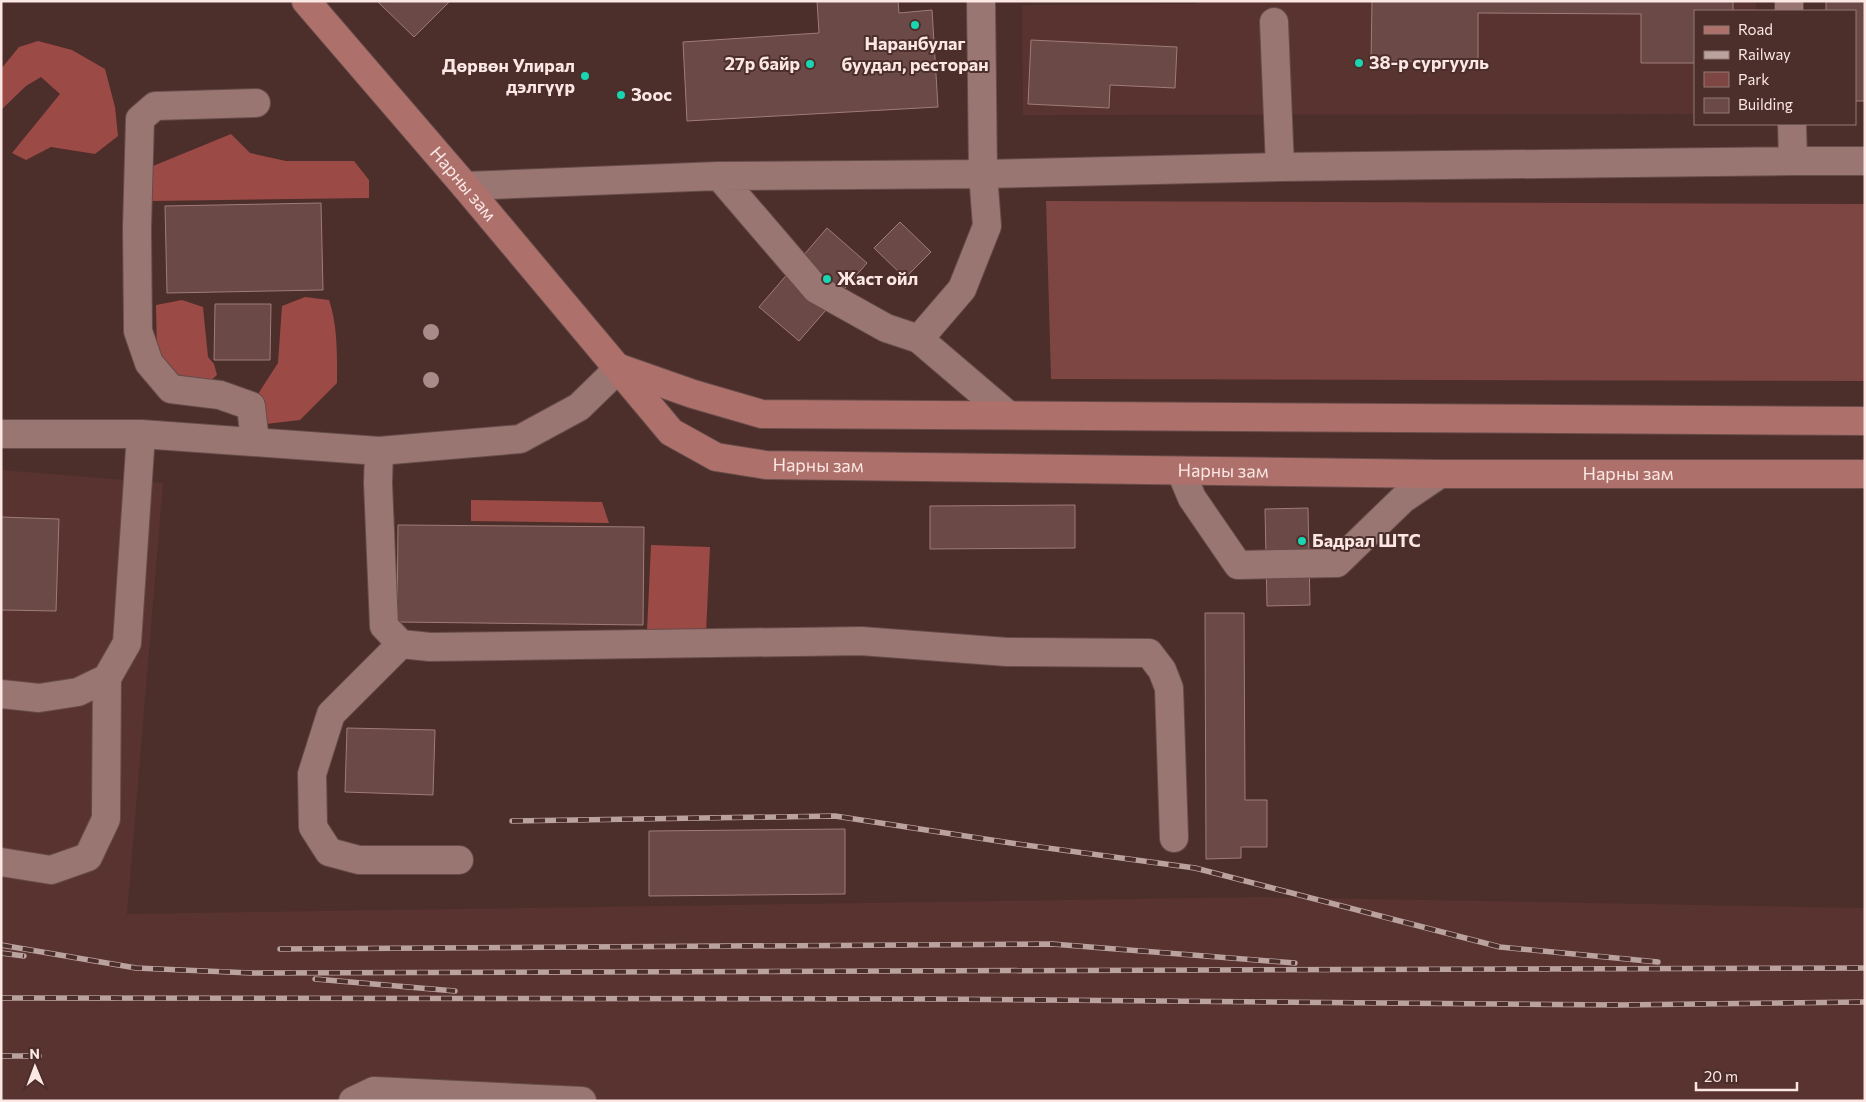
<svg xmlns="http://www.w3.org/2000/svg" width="1866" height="1102" viewBox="0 0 1866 1102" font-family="Commissioner,sans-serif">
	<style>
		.built { fill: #593330 }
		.green { fill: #7d4642 }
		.forest { fill: #9c4a45 }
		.building { fill: #6a4946; stroke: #a07c78 }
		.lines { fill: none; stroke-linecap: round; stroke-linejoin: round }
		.minor-casing { stroke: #664c49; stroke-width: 30 }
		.major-casing { stroke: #664c49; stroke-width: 30 }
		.minor { stroke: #9a7673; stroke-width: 28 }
		.major { stroke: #ad706b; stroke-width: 28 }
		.rail-casing { stroke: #baa29f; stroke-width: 5.5 }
		.rail { stroke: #4c2e2b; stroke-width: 4; stroke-dasharray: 11; stroke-linecap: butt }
		.tree { fill: #a78c89 }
		.poi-dot { fill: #19d5b2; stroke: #4c2e2b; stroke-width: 2 }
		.labels { text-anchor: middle; stroke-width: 4; stroke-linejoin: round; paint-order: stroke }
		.poi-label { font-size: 18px; font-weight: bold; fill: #fbe7e4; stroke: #4c2e2b; text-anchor: start }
		.street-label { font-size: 18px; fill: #fbe7e4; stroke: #4c2e2b }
	</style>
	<rect width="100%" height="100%" fill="#4c2e2b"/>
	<path class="built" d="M 1198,1 L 1756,1 L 1756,11 L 1695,11 L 1695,114 L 1023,115 L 1022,5 L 1197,4 Z
		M 1,470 L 163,483 L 127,914 L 1262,897 L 1865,908 L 1865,1101 L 1,1101 Z"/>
	<path class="green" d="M 1046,201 L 1865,204 L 1865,381 L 1051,379 Z"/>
	<path class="forest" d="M 38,41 L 72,50 L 105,69 L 115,107 L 118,136 L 95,154 L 51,147 L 26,160 L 12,153 L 60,94 L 41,77 L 26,86 L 1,110 L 1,69 L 19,47 Z
		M 231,134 L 250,153 L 286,161 L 354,161 L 369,180 L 369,198 L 151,201 L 153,166 Z
		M 305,297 L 329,300 C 338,327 337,355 337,383 L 300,420 L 266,424 L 256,397 L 278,363 L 282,306 Z
		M 182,300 L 203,307 L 208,357 L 214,364 L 217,375 L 207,384 L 193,387 L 157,357 L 156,305 Z
		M 471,500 L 602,502 L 609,523 L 471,521 Z
		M 651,545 L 710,547 L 706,633 L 647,631 Z"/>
	<path class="building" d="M 377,1 L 450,1 L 414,37 Z
		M 817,1 L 898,1 L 899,13 L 932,10 L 938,107 L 687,121 L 683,42 L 819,33 Z
		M 1372,1 L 1733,1 L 1733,11 L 1695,11 L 1695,63 L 1641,63 L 1641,14 L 1478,13 L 1478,62 L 1371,61 Z
		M 1826,1 L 1865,1 L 1865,101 L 1855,101 L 1855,11 L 1826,11 Z
		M 1031,40 L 1177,47 L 1175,88 L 1110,85 L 1109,108 L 1028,104 Z
		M 321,203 L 323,290 L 167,293 L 165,206 Z
		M 900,222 L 931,252 L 905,278 L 874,248 Z
		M 827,228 L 867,263 L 799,341 L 759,307 Z
		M 215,304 L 271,304 L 270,360 L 214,360 Z
		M 1075,505 L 1075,548 L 930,549 L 930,506 Z
		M 1308,508 L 1310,605 L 1267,606 L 1265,509 Z
		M 1,517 L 59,519 L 56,611 L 1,610 Z
		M 398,525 L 644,527 L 643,625 L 397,622 Z
		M 1205,613 L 1244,613 L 1245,800 L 1267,800 L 1267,847 L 1241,847 L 1241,858 L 1206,859 Z
		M 347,728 L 435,730 L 433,795 L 345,792 Z
		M 845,829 L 845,894 L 649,896 L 649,831 Z"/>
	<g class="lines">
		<g class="minor-casing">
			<path id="minor" d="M 981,1 L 983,174 L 987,226 L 962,289 L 919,339 L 1008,415
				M 1789,1 L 1789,11
				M 1274,22 L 1280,167
				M 1792,124 L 1793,161
				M 719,176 L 816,289 L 886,328 L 919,339
				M 465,186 L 719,176 L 983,174 L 1280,167 L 1793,161 L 1865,161
				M 1,434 L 141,434 L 379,451 L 520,439 L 579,407 L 619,368
				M 255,442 L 251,406 L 220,395 L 171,389 L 149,363 L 138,331 L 137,228 L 140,119 L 155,106 L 256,103
				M 379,451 L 378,483 L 384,626 L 401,644 L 430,647 L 861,641 L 1007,652 L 1149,653 L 1162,670 L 1169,688 L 1174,838
				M 1181,472 L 1192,498 L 1238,565 L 1337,563 L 1403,499 L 1440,474
				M 401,644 L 331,714 L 312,774 L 313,827 L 329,852 L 359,860 L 459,860
				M 1,694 L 39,698 L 78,692 L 107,678 L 127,643 L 141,434
				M 1,862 L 51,870 L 88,857 L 106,819 L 107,678
				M 353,1101 L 374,1091 L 582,1101"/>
		</g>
		<g class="major-casing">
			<g id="major">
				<path id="s1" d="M 306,1 L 465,186 L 671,432 L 716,457 L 766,465 L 1440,474 L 1865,474"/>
				<path d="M 619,368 L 693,394 L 762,414 L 1865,421"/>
			</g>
		</g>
		<use href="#minor" class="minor"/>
		<use href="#major" class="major"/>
		<g class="rail-casing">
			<path id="rail" d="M 512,821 L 835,816 L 1011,843 L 1195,868 L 1500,947 L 1658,962
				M 1,945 L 136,968 L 251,973 L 1865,968
				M 280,949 L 1052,944 L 1295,963
				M 1,953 L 24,956
				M 315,979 L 455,991
				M 1,998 L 932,999 L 1619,1005 L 1865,1002
				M 1,1056 L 39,1056"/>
		</g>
		<use href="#rail" class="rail"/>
	</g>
	<g class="tree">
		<circle cx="431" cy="332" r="8"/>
		<circle cx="431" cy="380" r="8"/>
	</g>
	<g class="poi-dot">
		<circle cx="915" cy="25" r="5"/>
		<circle cx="1359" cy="63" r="5"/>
		<circle cx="810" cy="64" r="5"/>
		<circle cx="585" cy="76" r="5"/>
		<circle cx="621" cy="95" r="5"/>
		<circle cx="827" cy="279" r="5"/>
		<circle cx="1302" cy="541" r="5"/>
	</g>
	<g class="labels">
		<g class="poi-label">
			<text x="915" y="50" text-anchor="middle">Наранбулаг<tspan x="915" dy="21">буудал, ресторан</tspan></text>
			<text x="1369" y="69">38-р сургууль</text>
			<text x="800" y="70" text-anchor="end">27р байр</text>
			<text x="575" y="72" text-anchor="end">Дөрвөн Улирал<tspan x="575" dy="21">дэлгүүр</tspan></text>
			<text x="631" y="101">Зоос</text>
			<text x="837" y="285">Жаст ойл</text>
			<text x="1312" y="547">Бадрал ШТС</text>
		</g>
		<g class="street-label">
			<text dy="6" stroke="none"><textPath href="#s1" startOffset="241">Нарны зам</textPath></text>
			<text dy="6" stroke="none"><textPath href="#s1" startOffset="719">Нарны зам</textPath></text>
			<text dy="6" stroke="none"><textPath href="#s1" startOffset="1124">Нарны зам</textPath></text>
			<text dy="6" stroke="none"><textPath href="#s1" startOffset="1529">Нарны зам</textPath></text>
		</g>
	</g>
	<rect width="1866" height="1102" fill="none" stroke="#fbe7e4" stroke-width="5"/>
	<rect x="1694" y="10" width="162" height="115" fill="#4c2e2b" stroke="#927875"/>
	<rect x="1704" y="26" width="25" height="8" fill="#ad706b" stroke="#927875"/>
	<text x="1738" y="35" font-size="15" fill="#fbe7e4">Road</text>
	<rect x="1704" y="51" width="25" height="8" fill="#baa29f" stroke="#927875"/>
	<text x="1738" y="60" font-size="15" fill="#fbe7e4">Railway</text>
	<rect x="1704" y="72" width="25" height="15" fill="#7d4642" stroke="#927875"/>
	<text x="1738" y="85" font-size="15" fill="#fbe7e4">Park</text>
	<rect x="1704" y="98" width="25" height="15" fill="#6a4946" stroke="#927875"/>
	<text x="1738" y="110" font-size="15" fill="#fbe7e4">Building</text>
	<g transform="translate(35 1067) rotate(359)" stroke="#4c2e2b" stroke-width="4" paint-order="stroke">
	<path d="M0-4L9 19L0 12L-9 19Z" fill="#fbe7e4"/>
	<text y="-8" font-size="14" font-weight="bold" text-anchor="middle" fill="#fbe7e4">N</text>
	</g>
	<path d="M1696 1082v8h101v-8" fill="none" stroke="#fbe7e4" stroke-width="2.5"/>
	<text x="1704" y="1082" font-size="15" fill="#fbe7e4" stroke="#4c2e2b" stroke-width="4" paint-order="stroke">20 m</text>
</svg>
